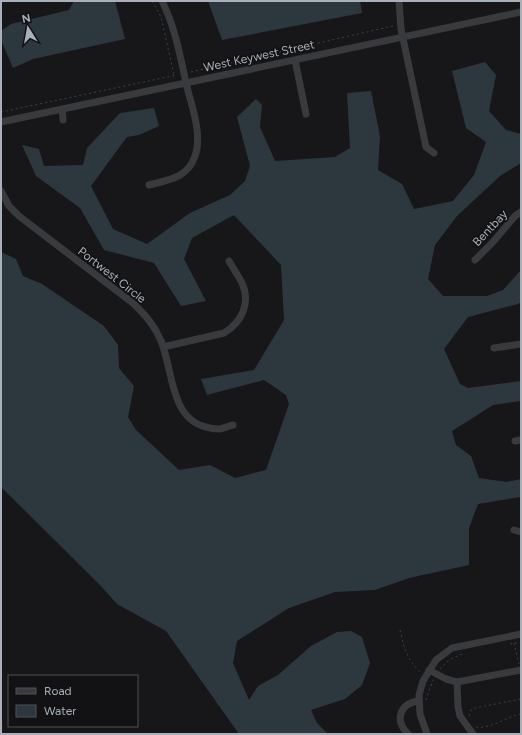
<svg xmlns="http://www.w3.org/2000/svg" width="522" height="735" viewBox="0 0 522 735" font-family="Figtree,sans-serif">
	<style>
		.water { fill: #2d383e }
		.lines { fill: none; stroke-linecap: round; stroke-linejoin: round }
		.path { stroke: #3e4145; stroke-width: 1; stroke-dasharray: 2 3; stroke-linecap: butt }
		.minor { stroke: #383a3e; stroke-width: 7 }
		.labels { text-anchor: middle; stroke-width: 3.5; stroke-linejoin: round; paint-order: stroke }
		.street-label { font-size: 12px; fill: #a9b0b9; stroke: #121214 }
	</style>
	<rect width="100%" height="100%" fill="#171719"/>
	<path class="water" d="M 74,1 L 115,1 L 125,39 L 33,59 L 13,68 L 1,40 L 1,31 L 11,24 L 69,10 Z
		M 208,1 L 360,1 L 362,13 L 222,40 Z
		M 485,62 L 496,75 L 489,111 L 506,130 L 521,134 L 521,163 L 500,176 L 457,216 L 435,245 L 428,279 L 443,296 L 487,296 L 503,290 L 521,270 L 521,302 L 518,304 L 468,317 L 444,349 L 460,384 L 468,388 L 521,381 L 521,401 L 493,405 L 452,431 L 456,445 L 471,456 L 479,478 L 507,482 L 521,479 L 521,497 L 478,504 L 469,528 L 469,565 L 409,578 L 375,590 L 335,592 L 289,608 L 237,641 L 233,663 L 249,700 L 258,686 L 278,675 L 311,646 L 337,632 L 351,631 L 362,637 L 370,663 L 362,685 L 345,699 L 311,710 L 317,723 L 328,734 L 239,734 L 166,631 L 117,604 L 99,584 L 1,487 L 1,252 L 16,259 L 23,276 L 42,284 L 104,326 L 118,345 L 119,368 L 134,386 L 128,417 L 136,430 L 179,470 L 210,465 L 235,478 L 266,470 L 289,404 L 286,395 L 264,380 L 207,395 L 201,379 L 254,370 L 284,320 L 281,265 L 234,215 L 192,238 L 184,259 L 206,301 L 181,306 L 154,263 L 104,250 L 80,208 L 36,176 L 22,145 L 39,149 L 44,166 L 83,165 L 87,148 L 120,113 L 154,108 L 159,126 L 139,135 L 127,137 L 91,186 L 113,229 L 147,244 L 190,213 L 230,195 L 245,181 L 250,166 L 237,117 L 256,99 L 262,105 L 260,127 L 275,161 L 335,157 L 350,148 L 347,93 L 371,91 L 380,136 L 378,170 L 402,184 L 414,209 L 453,201 L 474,175 L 486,142 L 466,128 L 452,71 Z"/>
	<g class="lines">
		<path class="path" d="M 152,1 L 161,17 L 174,75
			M 191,72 L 393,26
			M 1,112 L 177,75
			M 400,630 C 404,648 407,659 421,673
			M 514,643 L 519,664
			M 510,644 L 521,642
			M 440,669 L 449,660 L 464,653
			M 426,700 L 433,680
			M 469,716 L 471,710 L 475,708 L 521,699
			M 476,727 C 492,729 505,717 521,714"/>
		<path class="minor" d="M 399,1 L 401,29 L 426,147 L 434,153
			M 295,60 L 306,114
			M 62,109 L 63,120
			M 1,122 L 521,12
			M 149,185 C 168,180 188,178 195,156 C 203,135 191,104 186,83 C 180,55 175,27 162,1
			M 1,191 L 9,206 L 19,216 L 134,304 C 146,316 155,326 161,341 C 173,369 170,419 206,427 C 209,428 214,429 218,429 C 223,429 228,426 233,425
			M 475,260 L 493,242 L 515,216 L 521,212
			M 163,347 L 224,333 C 242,322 251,303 242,283 C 238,275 233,268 229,261
			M 494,348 L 521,344
			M 515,441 L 521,440
			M 514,530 L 521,532
			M 429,670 L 446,679 L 457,682
			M 408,734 C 394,720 400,703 419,701
			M 427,734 L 420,714 L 419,695 L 423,681 L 436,660 L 452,648 L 521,634
			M 473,734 L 460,716 L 458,707 L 457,682 L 521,670"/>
	</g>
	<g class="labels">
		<g class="street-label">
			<text transform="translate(259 56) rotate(-12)" y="4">West Keywest Street</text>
			<text transform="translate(490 228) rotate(-47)" y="4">Bentbay</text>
			<text transform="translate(112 275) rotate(38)" y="4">Portwest Circle</text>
		</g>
	</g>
	<rect width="522" height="735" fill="none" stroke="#a9b0b9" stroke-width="4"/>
	<rect x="8" y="675" width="130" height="52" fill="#121214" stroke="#4e5156"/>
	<rect x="16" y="688" width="20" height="6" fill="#383a3e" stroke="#4e5156"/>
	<text x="44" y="695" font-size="12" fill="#a9b0b9">Road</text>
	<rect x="16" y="705" width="20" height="12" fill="#2d383e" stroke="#4e5156"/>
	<text x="44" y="715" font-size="12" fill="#a9b0b9">Water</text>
	<g transform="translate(28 28) rotate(349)" stroke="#121214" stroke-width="3" paint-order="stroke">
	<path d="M0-3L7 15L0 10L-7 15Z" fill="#a9b0b9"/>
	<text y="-6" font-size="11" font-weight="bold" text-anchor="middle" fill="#a9b0b9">N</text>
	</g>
</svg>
